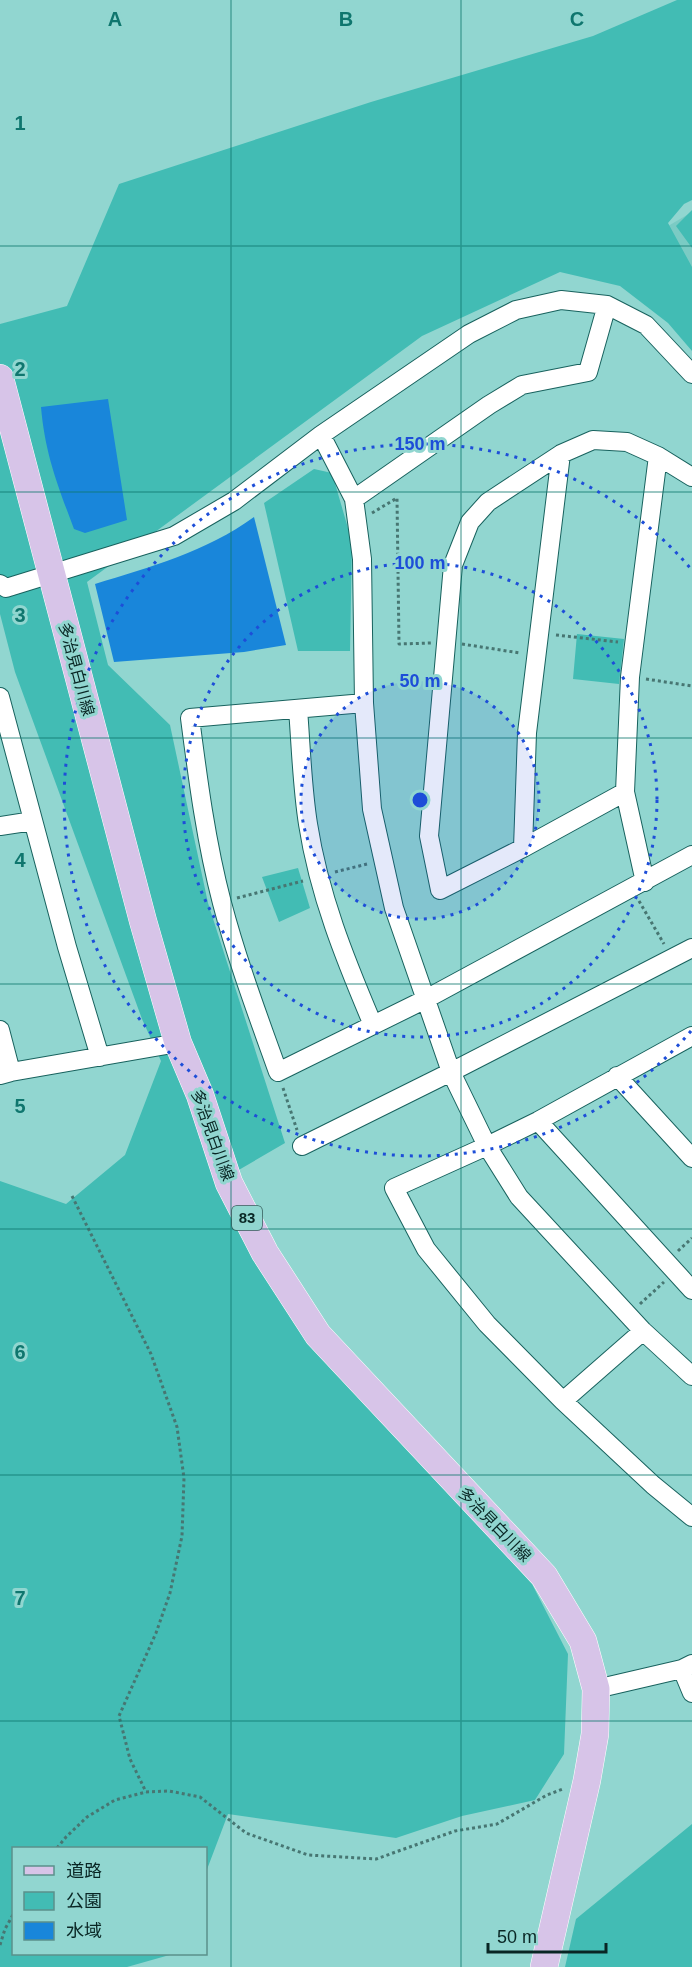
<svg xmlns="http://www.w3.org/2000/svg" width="692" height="1967" viewBox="0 0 692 1967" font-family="Arial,'Noto Sans JP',sans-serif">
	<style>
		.built { fill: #7bcbc4 }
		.green { fill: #42bcb4 }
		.water { fill: #1986da }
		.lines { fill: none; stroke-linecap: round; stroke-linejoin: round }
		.minor-casing { stroke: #18625e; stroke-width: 20 }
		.primary-casing { stroke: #fff; stroke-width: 28 }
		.path { stroke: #477672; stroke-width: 3; stroke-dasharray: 3 3; stroke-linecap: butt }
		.minor { stroke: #fff; stroke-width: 18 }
		.primary { stroke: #d7c4e8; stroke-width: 27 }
		.grid { fill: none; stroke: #0f766e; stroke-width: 1.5; stroke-opacity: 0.55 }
		.ring { fill: none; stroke: #1d4ed8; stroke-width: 3; stroke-dasharray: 3 6 }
		.labels { text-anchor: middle; stroke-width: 6; stroke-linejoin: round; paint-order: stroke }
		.shield { fill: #91d6d0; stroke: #325b58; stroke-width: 1.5 }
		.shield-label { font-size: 15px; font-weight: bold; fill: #092624 }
		.street-label { font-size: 16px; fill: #092624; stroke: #91d6d0 }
		.grid-label { font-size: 20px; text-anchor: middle; font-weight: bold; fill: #0f766e; stroke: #91d6d0; stroke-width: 6; stroke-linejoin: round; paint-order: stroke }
		.centre { fill: #1d4ed8; stroke: #91d6d0; stroke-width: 3 }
		.ring-label { font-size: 18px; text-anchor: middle; font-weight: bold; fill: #1d4ed8; stroke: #91d6d0; stroke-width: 6; stroke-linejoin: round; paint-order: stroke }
	</style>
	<rect width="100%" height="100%" fill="#91d6d0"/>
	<path class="built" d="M 692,212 L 692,279 L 663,229 Z"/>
	<path class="green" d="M 677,0 L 692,0 L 692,200 L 684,204 L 668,223 L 692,267 L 692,351 L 668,323 L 620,286 L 560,272 L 422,336 L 87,582 L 108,665 L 170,725 L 208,903 L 285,1143 L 218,1182 L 311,1342 L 532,1584 L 568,1654 L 564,1754 L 535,1800 L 462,1816 L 396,1838 L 228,1814 L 206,1872 L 206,1848 L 14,1848 L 14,1954 L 173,1954 L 127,1967 L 0,1967 L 0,1181 L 66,1204 L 125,1155 L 161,1061 L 142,1019 L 15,672 L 0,614 L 0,324 L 67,306 L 119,184 L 371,102 L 593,36 Z
		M 692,210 L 692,248 L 676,226 Z
		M 314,469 L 332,473 L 352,542 L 350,651 L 298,651 L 264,503 Z
		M 577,634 L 624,639 L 619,684 L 573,679 Z
		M 298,868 L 310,908 L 279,922 L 262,877 Z
		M 692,1824 L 692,1967 L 565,1967 L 576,1919 Z"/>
	<path class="water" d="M 108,399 L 127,520 L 85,533 L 74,529 C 58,486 45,454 41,407 Z
		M 254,517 L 286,645 L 244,652 L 114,662 L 95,584 C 150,567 206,552 254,517 Z"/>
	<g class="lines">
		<g class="minor-casing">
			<path id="minor" d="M 321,435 L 354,499 L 362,559 L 364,703 L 372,809 L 394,908 L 451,1072 L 487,1146 L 519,1197 L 643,1331 L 692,1376
				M 354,499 L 489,405 L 522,385 L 588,372 L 607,305
				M 0,584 L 6,588 L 174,536 L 234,501 L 321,435 L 469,334 L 516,310 L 561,300 L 607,305 L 646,325 L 692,374
				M 0,697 L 67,947 L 100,1057
				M 364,703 L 190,718 C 198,780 206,842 222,903 C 237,960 258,1016 278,1072 L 426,999 L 692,855
				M 298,709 C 301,747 302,786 308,824 C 319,895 345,959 373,1025
				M 625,792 L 523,848 L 440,890 L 429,836 L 453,565 L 470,522 L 488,502 L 561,454 L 593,440 L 627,442 L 658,456 L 692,477
				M 0,826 L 33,821
				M 523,848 L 527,733 L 561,454
				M 645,882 L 625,792 L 630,677 L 658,456
				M 0,1030 L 11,1072
				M 692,1036 L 538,1121 L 487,1146 L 394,1188 L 426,1249 L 487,1324 L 563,1401 L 653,1485 L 692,1517
				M 0,1075 L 11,1072 L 178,1043
				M 617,1076 L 692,1158
				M 538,1121 L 692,1290
				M 302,1146 L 451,1072 L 692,948
				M 563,1401 L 643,1331
				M 682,1669 L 692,1693
				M 596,1689 L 682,1669 L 692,1664"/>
		</g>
		<g class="primary-casing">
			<path id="primary" d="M 0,378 L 143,921 L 178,1043 L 200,1095 L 229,1183 L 265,1253 L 318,1335 L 544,1576 L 583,1641 L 596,1689 L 595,1734 L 587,1780 L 544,1967"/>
		</g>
		<path class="path" d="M 372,513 L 397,498 L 399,644 L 431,643
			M 556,635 L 618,642
			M 462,644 L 520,653
			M 646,679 L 692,686
			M 335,872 L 367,864
			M 237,898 L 303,881
			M 639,901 L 664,944
			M 283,1088 L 297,1130
			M 72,1196 L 151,1354 L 177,1427 L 184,1478 L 182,1536 L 170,1593 L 156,1633 L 119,1716 L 130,1759 L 146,1792
			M 678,1251 L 692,1238
			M 640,1304 L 664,1282
			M 57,1848 L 66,1837 L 87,1817 L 115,1800 L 146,1792 L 169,1791 L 200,1797 L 246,1833 L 308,1855 L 376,1859 L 455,1831 L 497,1824 L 547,1795 L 563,1789
			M 0,1945 L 5,1929 L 14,1913"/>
		<use href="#minor" class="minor"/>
		<use href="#primary" class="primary"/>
	</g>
	<path class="grid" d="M 231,0 L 231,1967M 461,0 L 461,1967M 0,246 L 692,246M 0,492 L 692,492M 0,738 L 692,738M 0,984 L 692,984M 0,1229 L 692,1229M 0,1475 L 692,1475M 0,1721 L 692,1721"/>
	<circle cx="420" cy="800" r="119" fill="#1d4ed8" fill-opacity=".12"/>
	<g class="ring">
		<circle cx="420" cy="800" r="119"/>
		<circle cx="420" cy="800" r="237"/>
		<path d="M691 1031A356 356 0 1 1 691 569"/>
	</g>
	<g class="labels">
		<rect class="shield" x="232" y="1206" width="30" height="24" rx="4.5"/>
		<g class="shield-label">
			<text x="247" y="1223">83</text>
		</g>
		<g class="street-label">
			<text transform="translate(77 669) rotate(75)" y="6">多治見白川線</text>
			<text transform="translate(213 1135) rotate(70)" y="6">多治見白川線</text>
			<text transform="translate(495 1524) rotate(46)" y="6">多治見白川線</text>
		</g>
	</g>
	<g class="grid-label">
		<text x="115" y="26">A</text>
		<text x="346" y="26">B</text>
		<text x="577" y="26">C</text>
		<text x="20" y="130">1</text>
		<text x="20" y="376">2</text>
		<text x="20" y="622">3</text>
		<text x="20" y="867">4</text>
		<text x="20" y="1113">5</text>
		<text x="20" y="1359">6</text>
		<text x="20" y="1605">7</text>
	</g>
	<circle cx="420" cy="800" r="9" class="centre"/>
	<g class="ring-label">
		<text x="420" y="450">150 m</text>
		<text x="420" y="569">100 m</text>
		<text x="420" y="687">50 m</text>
	</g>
	<rect x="12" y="1847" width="195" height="108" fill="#91d6d0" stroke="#5b908b" stroke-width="1.5"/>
	<rect x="24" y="1866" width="30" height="9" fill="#d7c4e8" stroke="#5b908b" stroke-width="1.5"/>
	<text x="66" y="1877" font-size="18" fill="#092624">道路</text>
	<rect x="24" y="1892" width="30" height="18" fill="#42bcb4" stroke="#5b908b" stroke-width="1.5"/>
	<text x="66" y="1907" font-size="18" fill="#092624">公園</text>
	<rect x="24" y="1922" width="30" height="18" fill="#1986da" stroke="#5b908b" stroke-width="1.5"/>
	<text x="66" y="1937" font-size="18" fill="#092624">水域</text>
	<path d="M488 1943v9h118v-9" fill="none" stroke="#092624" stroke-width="3"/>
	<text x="497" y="1943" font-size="18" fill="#092624" stroke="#91d6d0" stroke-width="4.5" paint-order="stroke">50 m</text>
</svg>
